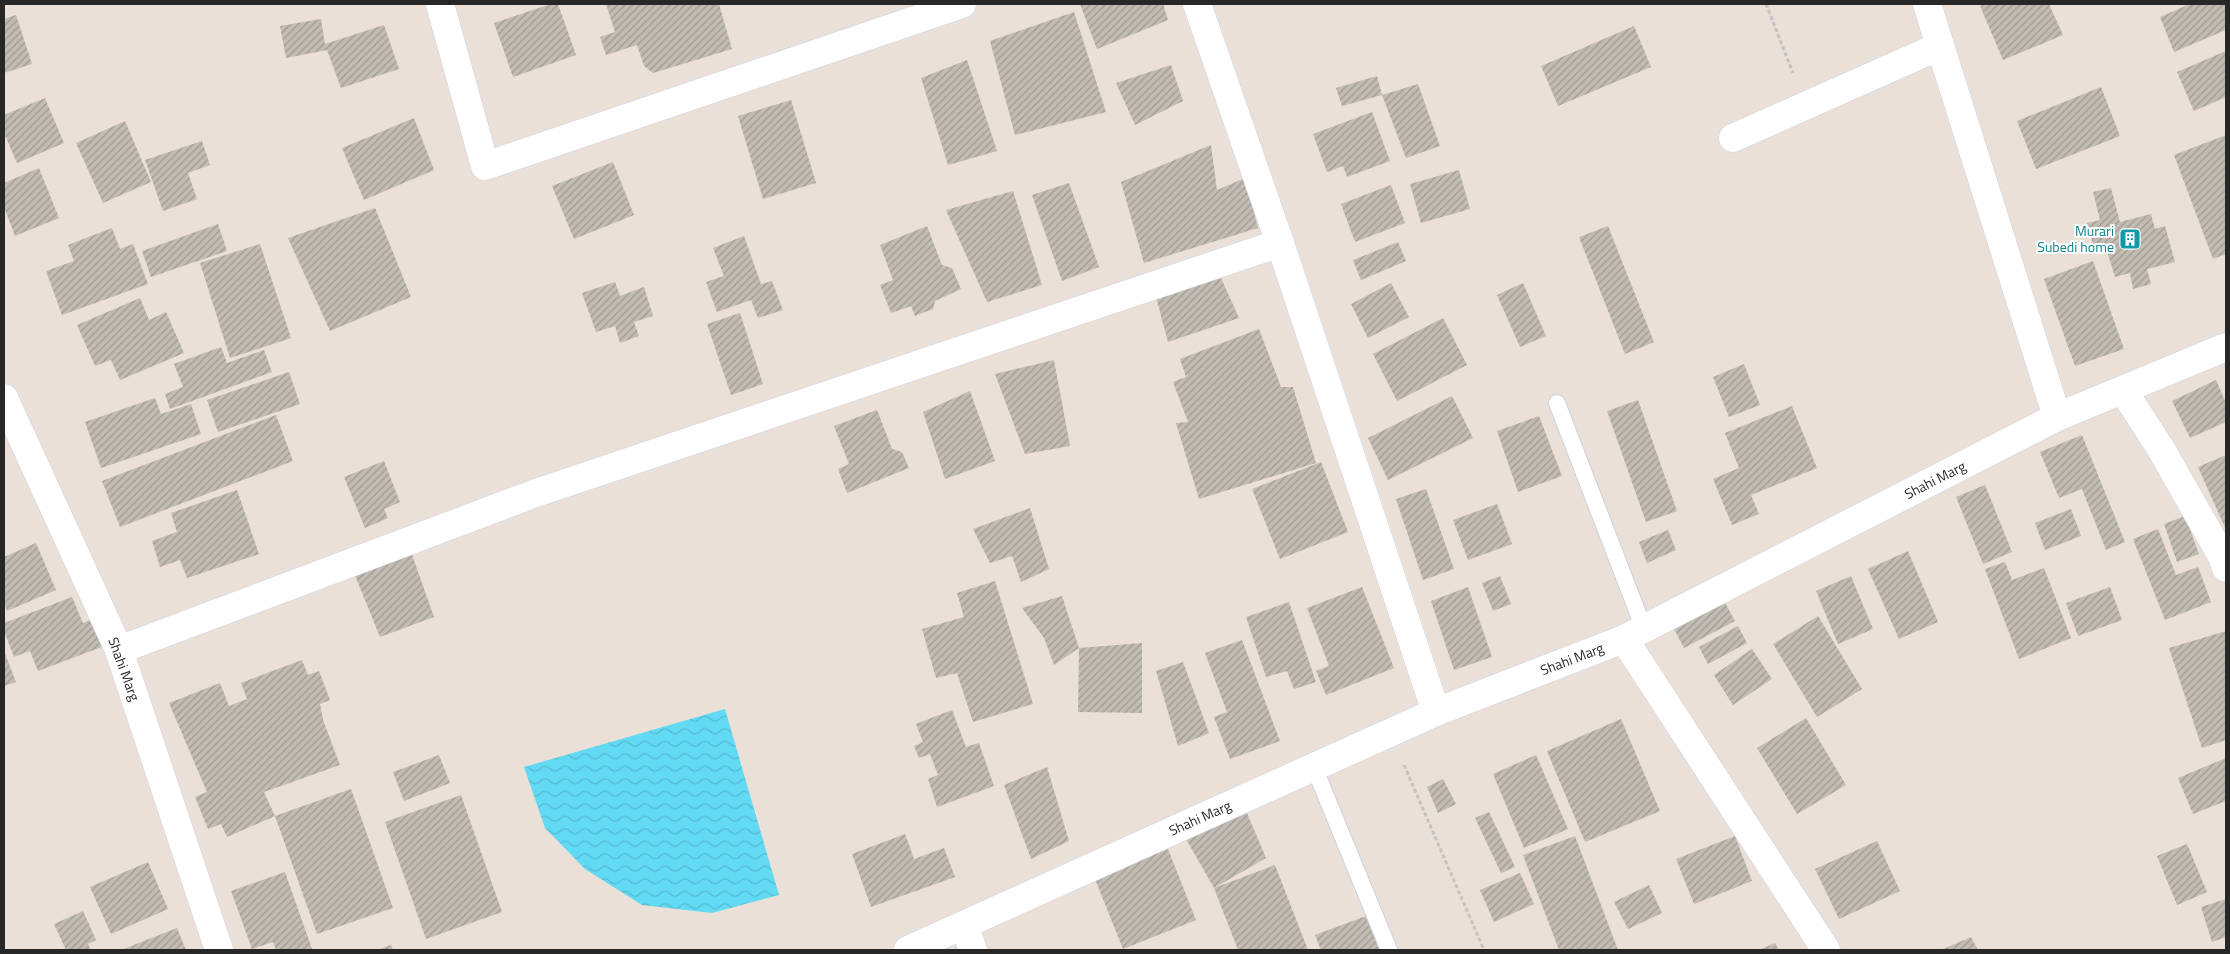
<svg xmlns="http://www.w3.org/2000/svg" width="2230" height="954" viewBox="0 0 2230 954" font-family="'Titillium Web',sans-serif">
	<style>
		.water { fill: url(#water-waves) }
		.building { fill: url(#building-hatch) }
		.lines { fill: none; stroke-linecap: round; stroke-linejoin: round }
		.lane-casing { stroke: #ccd2e1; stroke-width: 18 }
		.street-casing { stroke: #ccd2e1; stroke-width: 29 }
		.secondary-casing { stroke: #ccd2e1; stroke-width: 29 }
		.path { stroke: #c3c3c3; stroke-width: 3; stroke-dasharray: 4 2.5; stroke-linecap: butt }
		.lane { stroke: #fff; stroke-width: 16 }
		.street { stroke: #fff; stroke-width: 28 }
		.secondary { stroke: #fff; stroke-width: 28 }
		.labels { text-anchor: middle; stroke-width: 4; stroke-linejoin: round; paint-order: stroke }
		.culture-label { font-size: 14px; fill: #0d838f; stroke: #fff; text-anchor: end }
		.street-label { font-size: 14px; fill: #272727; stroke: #fff }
	</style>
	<defs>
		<pattern id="water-waves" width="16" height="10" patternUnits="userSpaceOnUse" patternTransform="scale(1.25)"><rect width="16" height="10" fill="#62daf4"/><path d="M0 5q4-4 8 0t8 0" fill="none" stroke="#55bbd1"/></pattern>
		<pattern id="building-hatch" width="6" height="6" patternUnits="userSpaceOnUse" patternTransform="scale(1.25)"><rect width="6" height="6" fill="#c2bcb3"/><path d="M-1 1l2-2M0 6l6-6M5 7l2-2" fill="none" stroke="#9e9992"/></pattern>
	</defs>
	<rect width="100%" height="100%" fill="#ebe0d7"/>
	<path class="water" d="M 725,709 L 779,895 L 712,913 L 642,905 L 585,869 L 545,828 L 524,767 Z"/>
	<path class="building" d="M 551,4 L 558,4 L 576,55 L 513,77 L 494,23 Z
		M 606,4 L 719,4 L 732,49 L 653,73 L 644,66 L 637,45 L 606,55 L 600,37 L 615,32 Z
		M 1080,4 L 1163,4 L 1168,20 L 1097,49 Z
		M 1986,4 L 2049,4 L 2063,35 L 2003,60 L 1980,6 Z
		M 2190,4 L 2226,4 L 2226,30 L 2174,52 L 2160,17 Z
		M 1074,12 L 1106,112 L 1015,135 L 990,41 Z
		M 16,15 L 32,64 L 4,73 L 4,19 Z
		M 321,19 L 325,44 L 384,25 L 399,69 L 341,88 L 327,50 L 286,58 L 280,26 Z
		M 1634,26 L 1651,67 L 1558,106 L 1541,66 Z
		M 2226,51 L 2226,97 L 2194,111 L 2177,72 Z
		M 967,60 L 997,151 L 948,165 L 921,78 Z
		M 1171,65 L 1183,101 L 1135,125 L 1116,83 Z
		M 1377,76 L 1382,95 L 1342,106 L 1336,88 Z
		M 1418,84 L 1440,146 L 1406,158 L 1382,95 Z
		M 2101,87 L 2120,136 L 2036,169 L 2017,121 Z
		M 45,98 L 64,143 L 17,163 L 4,133 L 4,115 Z
		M 791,100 L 816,183 L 763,199 L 738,116 Z
		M 1372,112 L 1390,161 L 1347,177 L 1343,166 L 1327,172 L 1313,134 Z
		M 414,118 L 434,170 L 364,200 L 342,148 Z
		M 125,121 L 151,182 L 103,203 L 76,143 Z
		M 2226,135 L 2226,254 L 2213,259 L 2174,155 Z
		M 202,141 L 210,165 L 188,173 L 197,199 L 163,211 L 145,160 Z
		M 1211,145 L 1217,190 L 1245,178 L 1258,228 L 1144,263 L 1121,182 Z
		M 613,162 L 634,215 L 574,239 L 552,186 Z
		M 39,168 L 59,218 L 15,236 L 4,207 L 4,183 Z
		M 1459,170 L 1470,209 L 1421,223 L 1410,184 Z
		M 1069,183 L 1099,267 L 1062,281 L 1032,195 Z
		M 1391,185 L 1405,223 L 1355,242 L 1341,204 Z
		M 2111,188 L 2120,222 L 2151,214 L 2155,229 L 2165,226 L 2175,262 L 2147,269 L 2151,284 L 2133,289 L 2130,273 L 2115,277 L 2106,248 L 2095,251 L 2087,223 L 2100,220 L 2093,192 Z
		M 1013,191 L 1042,285 L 987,302 L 946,210 Z
		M 375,208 L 411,297 L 330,331 L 288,238 Z
		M 218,224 L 227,251 L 151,277 L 142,251 Z
		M 927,226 L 942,265 L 952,268 L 961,289 L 935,301 L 933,309 L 915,316 L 911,306 L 891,313 L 880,285 L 893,280 L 880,245 Z
		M 1608,226 L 1654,342 L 1625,354 L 1579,237 Z
		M 112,228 L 120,249 L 133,244 L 148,284 L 62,315 L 46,271 L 74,261 L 68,245 Z
		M 744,236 L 761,284 L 772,281 L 783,310 L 758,318 L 751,300 L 717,312 L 706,282 L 724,276 L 713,248 Z
		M 1398,242 L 1406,261 L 1361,280 L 1353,260 Z
		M 260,244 L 291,338 L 230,358 L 200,263 Z
		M 2093,261 L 2124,349 L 2075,366 L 2044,279 Z
		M 1221,278 L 1239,318 L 1168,342 L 1156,297 Z
		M 615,282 L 620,296 L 644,287 L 653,316 L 634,322 L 639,336 L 620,343 L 615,326 L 596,332 L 582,293 Z
		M 1391,283 L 1409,317 L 1368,338 L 1351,304 Z
		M 1523,283 L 1546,336 L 1520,347 L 1497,295 Z
		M 140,298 L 149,320 L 166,312 L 184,353 L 120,380 L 111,360 L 95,366 L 77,325 Z
		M 740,313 L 763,384 L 731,395 L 707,324 Z
		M 1443,318 L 1467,365 L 1397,401 L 1373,354 Z
		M 1259,329 L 1281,387 L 1293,387 L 1316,463 L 1199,499 L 1176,423 L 1188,422 L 1173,382 L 1186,377 L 1180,359 Z
		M 221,347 L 227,363 L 264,350 L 272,372 L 170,409 L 165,394 L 183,387 L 174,364 Z
		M 1054,360 L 1070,446 L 1025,454 L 995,374 Z
		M 1744,364 L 1760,405 L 1729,417 L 1713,377 Z
		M 289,372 L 300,404 L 218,432 L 207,400 Z
		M 2216,380 L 2226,403 L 2226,422 L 2190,438 L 2172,401 Z
		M 970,391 L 995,461 L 945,479 L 923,412 Z
		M 1452,396 L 1473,438 L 1388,480 L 1368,438 Z
		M 155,398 L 161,414 L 191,404 L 201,434 L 101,468 L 85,422 Z
		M 1638,400 L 1677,511 L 1646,522 L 1607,411 Z
		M 1792,406 L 1817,468 L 1751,495 L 1759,514 L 1732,525 L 1713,479 L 1739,468 L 1725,433 Z
		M 877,410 L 892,449 L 902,452 L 909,468 L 847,493 L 838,469 L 849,464 L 834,426 Z
		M 276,415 L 293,461 L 120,527 L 102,481 Z
		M 1539,416 L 1562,476 L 1518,492 L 1497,431 Z
		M 2082,435 L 2125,542 L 2106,550 L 2082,489 L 2059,498 L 2040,452 Z
		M 2226,455 L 2226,530 L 2198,467 Z
		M 384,461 L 400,502 L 384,509 L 388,518 L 365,528 L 344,477 Z
		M 1321,462 L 1348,532 L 1280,559 L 1252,489 Z
		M 1985,485 L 2012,552 L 1983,564 L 1956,497 Z
		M 1426,489 L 1454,569 L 1423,580 L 1396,499 Z
		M 237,490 L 259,554 L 187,578 L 180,560 L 160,567 L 152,541 L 177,532 L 171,513 Z
		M 1497,504 L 1512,544 L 1468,560 L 1453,520 Z
		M 1030,508 L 1049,569 L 1021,582 L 1012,556 L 990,563 L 973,529 Z
		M 2071,509 L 2081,536 L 2045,550 L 2035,523 Z
		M 2185,516 L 2199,554 L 2177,562 L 2164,524 Z
		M 2158,529 L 2176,575 L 2198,567 L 2211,602 L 2165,620 L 2133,539 Z
		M 1668,530 L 1676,550 L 1647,563 L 1639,542 Z
		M 36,543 L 56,590 L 7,611 L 4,603 L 4,557 Z
		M 410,549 L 434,617 L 380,637 L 352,568 Z
		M 1908,551 L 1938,622 L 1899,639 L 1868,569 Z
		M 2005,562 L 2012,580 L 2044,568 L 2071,638 L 2019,659 L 1985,569 Z
		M 1500,576 L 1511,604 L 1493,611 L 1482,583 Z
		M 1851,576 L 1873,629 L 1838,644 L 1816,591 Z
		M 995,581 L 1033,704 L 973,722 L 957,673 L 936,678 L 922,629 L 964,617 L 957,593 Z
		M 1362,587 L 1394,668 L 1326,695 L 1316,671 L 1329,666 L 1307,608 Z
		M 1468,587 L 1492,657 L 1454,670 L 1431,601 Z
		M 2110,587 L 2122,620 L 2078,636 L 2066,603 Z
		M 1062,596 L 1079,648 L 1054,665 L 1044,638 L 1022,608 Z
		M 72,597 L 83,623 L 96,618 L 107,645 L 38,671 L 30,651 L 14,657 L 4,631 L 4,623 Z
		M 1723,599 L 1735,621 L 1684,648 L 1672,625 Z
		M 1289,602 L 1316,682 L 1294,689 L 1287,671 L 1266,677 L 1246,617 Z
		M 1818,616 L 1862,689 L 1817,717 L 1773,644 Z
		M 1738,626 L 1747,643 L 1708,664 L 1699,647 Z
		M 2226,631 L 2226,740 L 2202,748 L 2169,648 Z
		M 1242,640 L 1280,741 L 1230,759 L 1214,717 L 1227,712 L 1205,653 Z
		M 1142,643 L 1142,713 L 1078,712 L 1079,648 Z
		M 1752,649 L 1772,679 L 1733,705 L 1714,675 Z
		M 4,651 L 16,682 L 4,686 Z
		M 302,660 L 308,675 L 319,671 L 330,700 L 320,704 L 323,720 L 340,765 L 264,792 L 275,816 L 227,837 L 221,824 L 208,829 L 195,797 L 207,792 L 169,703 L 220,683 L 229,706 L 247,699 L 241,683 Z
		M 1183,662 L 1209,733 L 1178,746 L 1156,671 Z
		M 952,710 L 966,747 L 979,743 L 994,786 L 937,807 L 928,779 L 938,775 L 930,754 L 919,758 L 914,746 L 923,742 L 916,724 Z
		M 1806,718 L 1846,785 L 1797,814 L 1757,748 Z
		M 1621,719 L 1660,811 L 1585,842 L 1547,751 Z
		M 439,755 L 450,783 L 404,801 L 393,772 Z
		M 1536,755 L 1568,829 L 1524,848 L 1493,774 Z
		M 2226,758 L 2226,801 L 2193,814 L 2178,778 Z
		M 1047,767 L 1069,841 L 1031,859 L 1004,785 Z
		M 1443,779 L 1456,804 L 1438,813 L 1427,787 Z
		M 351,789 L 393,908 L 317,934 L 275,816 Z
		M 461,795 L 502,912 L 426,939 L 385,822 Z
		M 1489,812 L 1515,867 L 1501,873 L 1475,818 Z
		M 1247,813 L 1266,858 L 1214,888 L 1275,865 L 1308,950 L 1238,950 L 1214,888 L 1186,839 Z
		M 905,834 L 914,859 L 944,848 L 955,877 L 871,907 L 852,854 Z
		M 1575,836 L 1618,950 L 1559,950 L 1523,855 Z
		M 1735,836 L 1752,881 L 1694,904 L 1676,859 Z
		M 1877,841 L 1900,891 L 1839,919 L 1815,869 Z
		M 2187,844 L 2207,892 L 2177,905 L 2157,856 Z
		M 1168,849 L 1196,920 L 1123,949 L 1095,879 Z
		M 148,862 L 168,909 L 111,934 L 90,887 Z
		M 285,872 L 312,949 L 276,950 L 273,942 L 252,949 L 231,891 Z
		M 1520,873 L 1534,904 L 1494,922 L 1480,890 Z
		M 1649,885 L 1662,913 L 1628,929 L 1614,902 Z
		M 2226,899 L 2226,937 L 2212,942 L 2201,907 Z
		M 83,911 L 96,940 L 88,944 L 91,950 L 66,950 L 54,924 Z
		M 1369,915 L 1382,950 L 1321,950 L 1315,935 Z
		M 177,928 L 186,950 L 121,950 Z
		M 1971,937 L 1978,950 L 1941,950 Z
		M 1775,943 L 1779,950 L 1759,950 Z
		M 391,945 L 393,950 L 377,950 Z"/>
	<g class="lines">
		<g class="lane-casing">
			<path id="lane" d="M 1557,403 L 1644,629
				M 1314,767 L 1389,950"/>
		</g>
		<g class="street-casing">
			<path id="street" d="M 440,4 L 485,166 L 962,4
				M 1927,4 L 2057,417
				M 1733,138 L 1940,46
				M 2123,390 L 2161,449 L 2223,558 L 2226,568
				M 4,398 L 119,650 L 219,950
				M 1624,639 L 1826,950
				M 119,650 L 536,493 L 1280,243
				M 964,925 L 973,950"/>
		</g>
		<g class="secondary-casing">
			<path id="secondary" d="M 1197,4 L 1280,243 L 1436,712
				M 908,950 L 1436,712 L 1624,639 L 2057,417 L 2226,347"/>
		</g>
		<path class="path" d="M 1766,4 L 1793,73
			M 1404,765 L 1484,950"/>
		<use href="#lane" class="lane"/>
		<use href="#street" class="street"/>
		<use href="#secondary" class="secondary"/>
	</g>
	<defs>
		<g id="building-square" transform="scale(1.125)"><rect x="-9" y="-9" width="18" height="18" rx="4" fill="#0f9aa8" stroke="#fff"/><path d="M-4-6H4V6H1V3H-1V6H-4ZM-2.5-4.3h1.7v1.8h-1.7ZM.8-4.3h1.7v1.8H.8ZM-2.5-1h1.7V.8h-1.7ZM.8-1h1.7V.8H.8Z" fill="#fff"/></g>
	</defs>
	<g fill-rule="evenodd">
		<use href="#building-square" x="2130" y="239"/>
	</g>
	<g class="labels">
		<g class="culture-label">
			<text x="2114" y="236">Murari<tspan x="2114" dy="16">Subedi home</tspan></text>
		</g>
		<g class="street-label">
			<text transform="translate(1935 480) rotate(-27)" y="5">Shahi Marg</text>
			<text transform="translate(1572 659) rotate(-21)" y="5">Shahi Marg</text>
			<text transform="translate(124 669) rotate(70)" y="5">Shahi Marg</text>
			<text transform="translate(1200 818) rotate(-24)" y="5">Shahi Marg</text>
		</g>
	</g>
	<rect width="2230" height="954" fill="none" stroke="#272727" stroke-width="10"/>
</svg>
